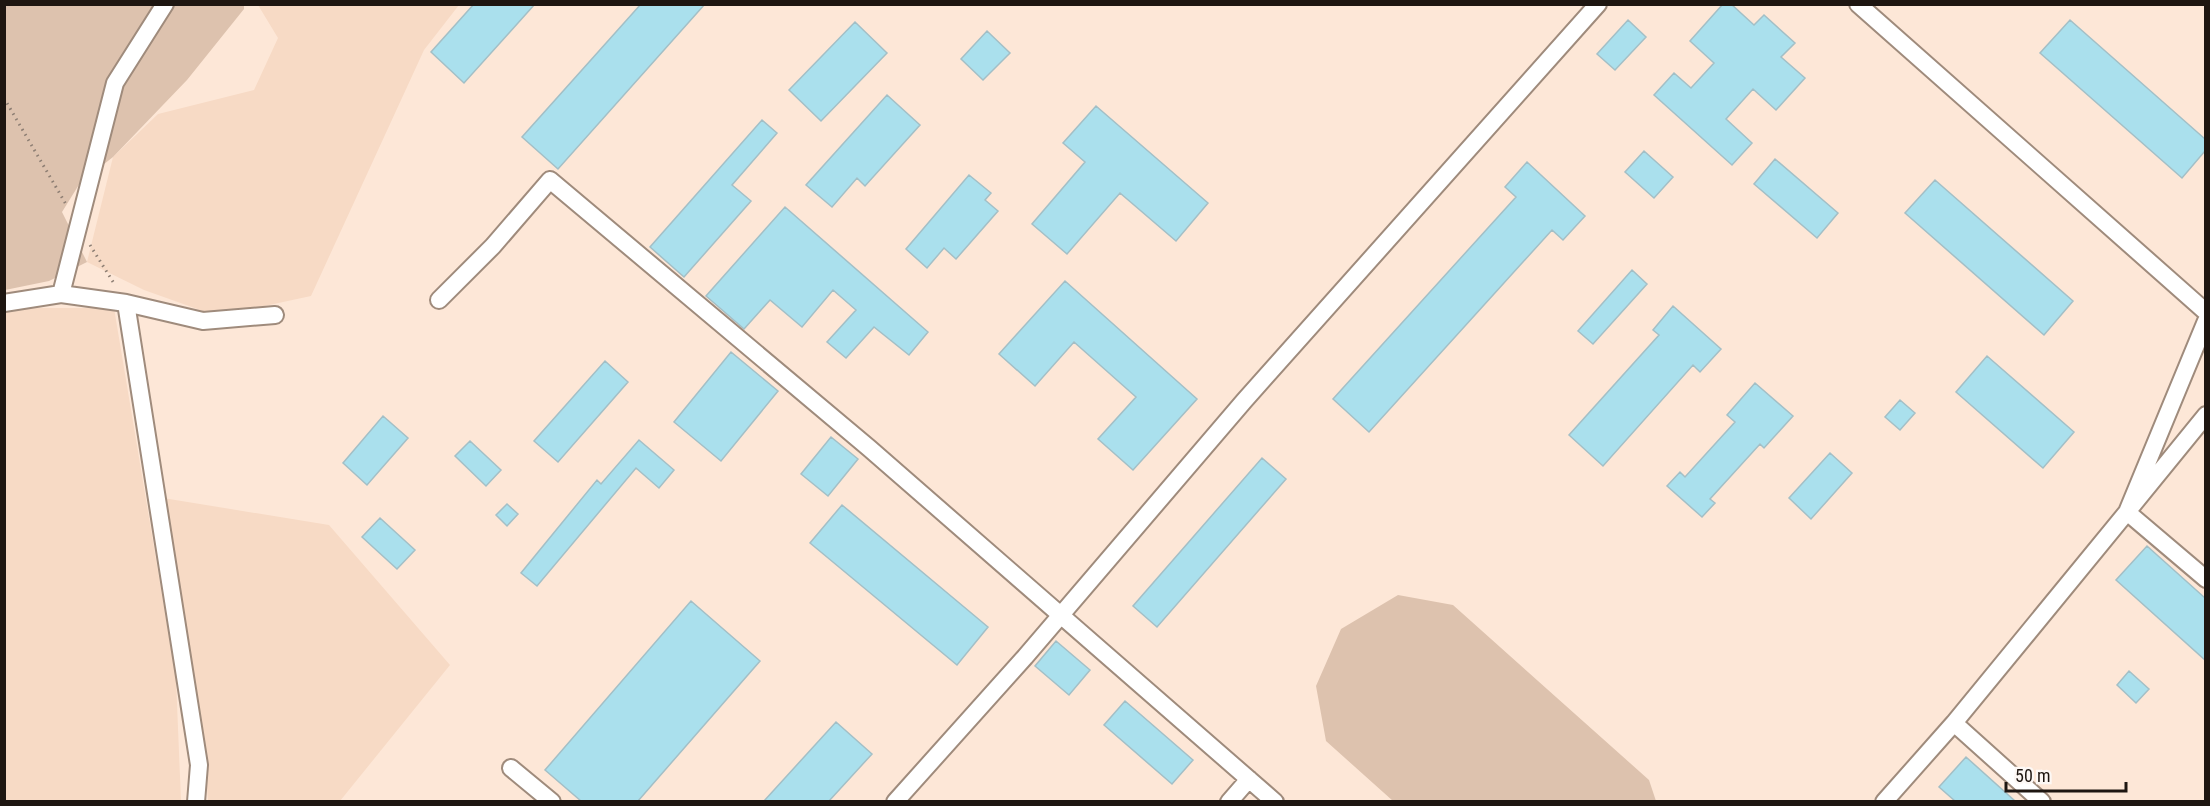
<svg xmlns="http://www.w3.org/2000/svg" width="2210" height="806" viewBox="0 0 2210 806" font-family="'Roboto Condensed',sans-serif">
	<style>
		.built { fill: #f7dac5 }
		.green { fill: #ddc2ae }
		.building { fill: #aae0ed; stroke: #a3bfc6; stroke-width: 1.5 }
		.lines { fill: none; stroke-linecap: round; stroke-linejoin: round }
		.minor-casing { stroke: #9f8b7c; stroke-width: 20 }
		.path { stroke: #8d7e73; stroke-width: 3; stroke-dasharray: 1.5 4.5; stroke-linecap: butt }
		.minor { stroke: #fff; stroke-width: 16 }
	</style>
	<rect width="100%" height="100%" fill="#fde7d7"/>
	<path class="built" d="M 258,5 L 459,5 L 424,50 L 311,296 L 217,316 L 144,290 L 87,262 L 113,157 L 158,114 L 254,90 L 278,38 Z
		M 16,308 L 114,308 L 176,679 L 181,801 L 5,802 L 5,311 Z
		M 163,498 L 329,525 L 450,665 L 340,801 L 208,801 L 205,763 Z"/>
	<path class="green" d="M 5,5 L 244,5 L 244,9 L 187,80 L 113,157 L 80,183 L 62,212 L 87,262 L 49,281 L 5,290 Z
		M 1398,595 L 1453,605 L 1649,780 L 1656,801 L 1393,801 L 1326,741 L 1316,686 L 1341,629 Z"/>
	<path class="building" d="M 474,4 L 535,4 L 464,83 L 431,52 Z
		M 641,4 L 705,4 L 558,169 L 522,137 Z
		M 1723,4 L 1731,4 L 1754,25 L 1764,15 L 1795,43 L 1781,57 L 1805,78 L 1776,110 L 1753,89 L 1726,119 L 1752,143 L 1732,165 L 1654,95 L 1674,73 L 1691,88 L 1714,63 L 1690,41 Z
		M 1628,20 L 1646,37 L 1615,70 L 1597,54 Z
		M 2070,20 L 2205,139 L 2205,151 L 2182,178 L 2040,53 Z
		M 855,22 L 887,53 L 821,121 L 789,90 Z
		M 987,31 L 1010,53 L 983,80 L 961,59 Z
		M 887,95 L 920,125 L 865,186 L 857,178 L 832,207 L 806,185 Z
		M 1096,106 L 1208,203 L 1176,241 L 1120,193 L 1067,254 L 1032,224 L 1085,162 L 1063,143 Z
		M 762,120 L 777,133 L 732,185 L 751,201 L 684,277 L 650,247 Z
		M 1644,151 L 1673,177 L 1654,198 L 1625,172 Z
		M 1775,159 L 1838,213 L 1817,238 L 1754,184 Z
		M 1527,162 L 1585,216 L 1563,240 L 1552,230 L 1369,432 L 1333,399 L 1516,197 L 1505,187 Z
		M 969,175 L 991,193 L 985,200 L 998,211 L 956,259 L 944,248 L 927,268 L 906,249 Z
		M 1935,180 L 2073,301 L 2044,335 L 1905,213 Z
		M 785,207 L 928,332 L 909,355 L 874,327 L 846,358 L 827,342 L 856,310 L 833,290 L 802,327 L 770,300 L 744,329 L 706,296 Z
		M 1632,270 L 1647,284 L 1593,344 L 1578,331 Z
		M 1065,281 L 1197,399 L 1133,470 L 1098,439 L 1136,397 L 1074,342 L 1035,386 L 999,354 Z
		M 1673,306 L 1721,349 L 1700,372 L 1693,365 L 1603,466 L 1569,435 L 1659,335 L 1653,330 Z
		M 731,352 L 778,391 L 721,461 L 674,422 Z
		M 1987,356 L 2074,432 L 2043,468 L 1956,392 Z
		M 605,361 L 628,382 L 558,462 L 534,441 Z
		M 1755,383 L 1793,416 L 1764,448 L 1760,444 L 1710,499 L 1715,503 L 1702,517 L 1667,486 L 1680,472 L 1685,477 L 1735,422 L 1727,415 Z
		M 1900,400 L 1915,413 L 1900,430 L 1885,417 Z
		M 383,416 L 408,438 L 367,485 L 343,463 Z
		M 831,437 L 858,459 L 828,496 L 801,474 Z
		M 639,440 L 674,470 L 659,488 L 636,468 L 537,586 L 521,573 L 597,480 L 601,484 Z
		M 470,441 L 501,470 L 486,486 L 455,456 Z
		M 1830,453 L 1852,473 L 1811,519 L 1789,498 Z
		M 1262,458 L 1286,479 L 1157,627 L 1133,606 Z
		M 507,504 L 518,514 L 507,526 L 496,515 Z
		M 842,505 L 988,627 L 957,665 L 810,543 Z
		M 380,518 L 415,550 L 397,569 L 362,537 Z
		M 2147,546 L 2205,598 L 2205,660 L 2116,580 Z
		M 691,601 L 760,661 L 638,801 L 581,801 L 545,770 Z
		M 1056,641 L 1090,670 L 1069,695 L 1035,666 Z
		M 2129,671 L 2149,689 L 2136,703 L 2117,685 Z
		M 1125,701 L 1193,760 L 1172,784 L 1104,725 Z
		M 836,722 L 872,754 L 829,801 L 764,801 Z
		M 1966,757 L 2015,801 L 1955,801 L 1939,787 Z"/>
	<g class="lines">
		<g class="minor-casing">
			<path id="minor" d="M 1858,4 L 2206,312
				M 61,294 L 115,83 L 165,4
				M 439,300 L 493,246 L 550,180 L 869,448 L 1275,802
				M 4,303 L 61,294 L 126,303 L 203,321 L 275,315
				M 126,303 L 199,765 L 196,802
				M 2206,415 L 2127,512 L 2206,579
				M 1954,723 L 2042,802
				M 511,768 L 552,802
				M 895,802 L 1025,657 L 1244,401 L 1598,4
				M 1229,802 L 1249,779
				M 1884,802 L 1954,723 L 2127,512 L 2206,321"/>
		</g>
		<path class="path" d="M 4,98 L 67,206
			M 90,245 L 115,285"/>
		<use href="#minor" class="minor"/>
	</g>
	<rect width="2210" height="806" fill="none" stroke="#1e1611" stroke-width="12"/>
	<path d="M2006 782v9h120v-9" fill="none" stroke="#1e1611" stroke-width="3"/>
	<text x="2015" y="782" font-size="18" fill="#1e1611" stroke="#fdf8f5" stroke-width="4.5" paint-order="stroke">50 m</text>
</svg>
